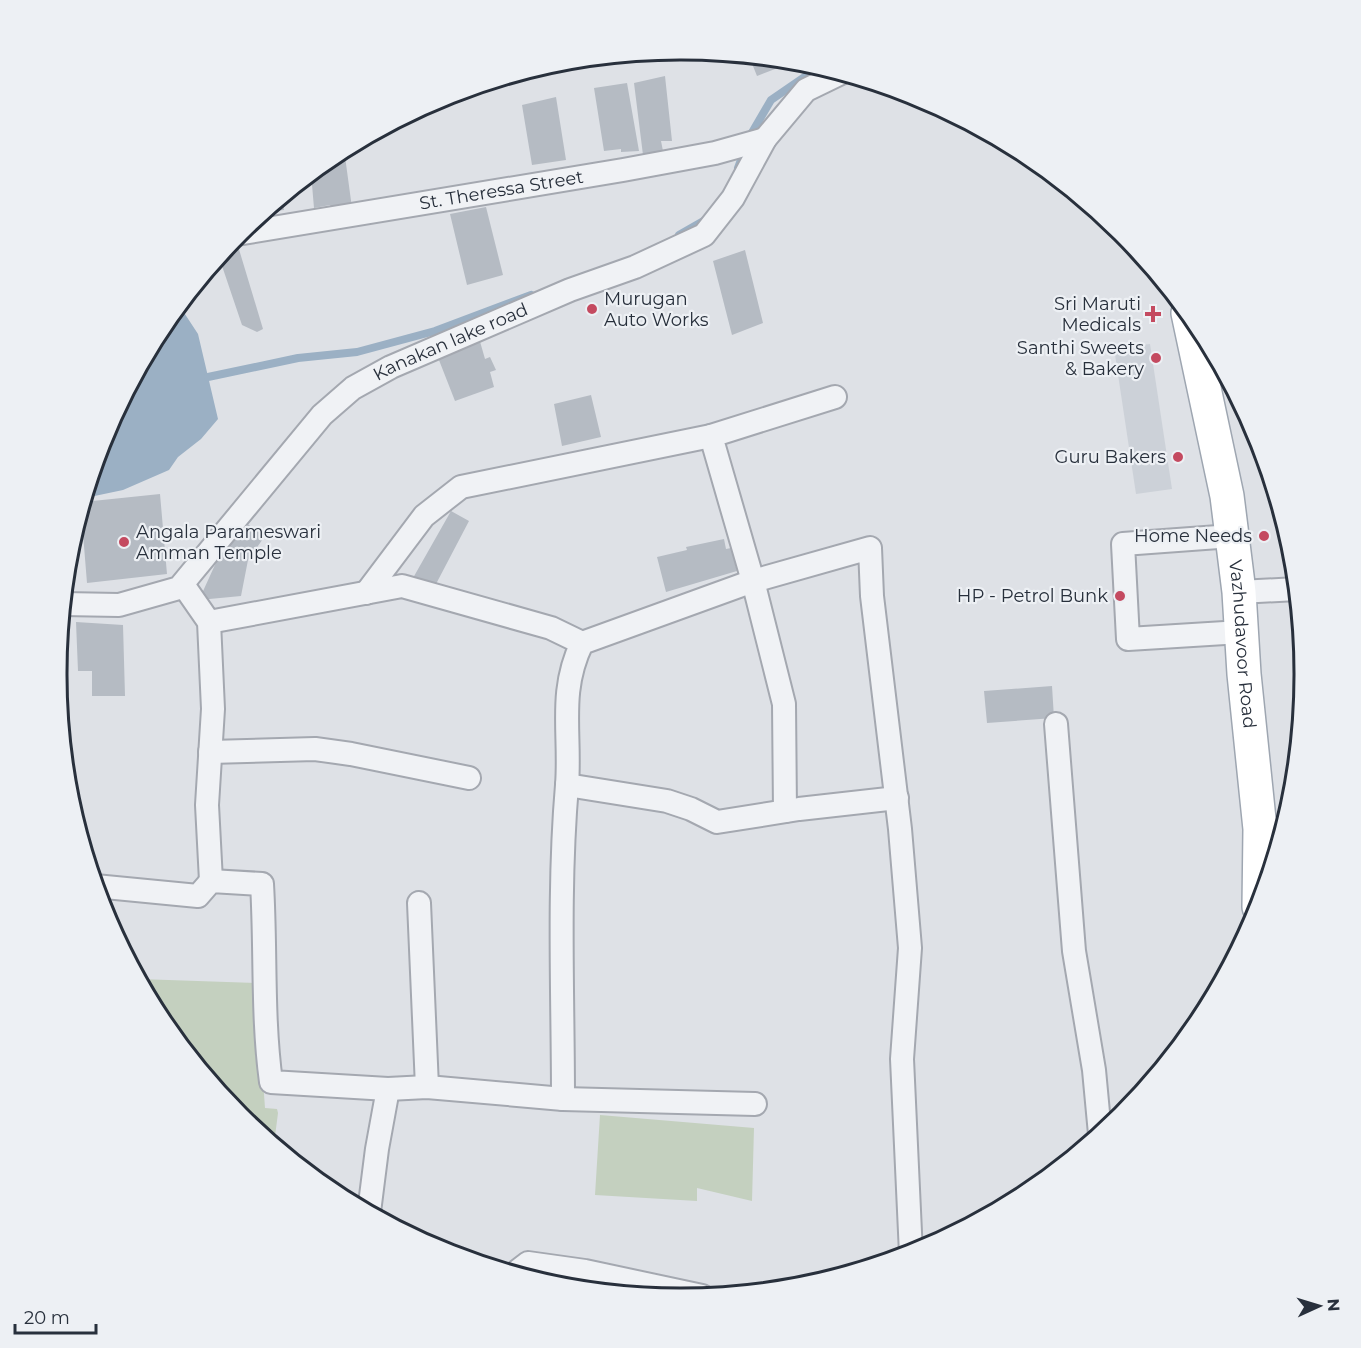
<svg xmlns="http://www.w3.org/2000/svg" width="1361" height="1348" viewBox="0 0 1361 1348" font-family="Montserrat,sans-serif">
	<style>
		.built { fill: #ccd1d8 }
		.green { fill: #c4d0bf }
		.water { fill: #9bb0c4 }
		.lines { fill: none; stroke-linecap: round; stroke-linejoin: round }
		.stream { stroke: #9bb0c4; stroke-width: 8 }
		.building { fill: #b5bbc3 }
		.minor-casing { stroke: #a4a8b0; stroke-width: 26 }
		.primary-casing { stroke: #9ea6b1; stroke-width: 36 }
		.minor { stroke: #f0f2f5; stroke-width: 22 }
		.primary { stroke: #fff; stroke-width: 33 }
		.poi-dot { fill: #c44a60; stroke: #edf0f4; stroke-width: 2 }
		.labels { text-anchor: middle; stroke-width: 4.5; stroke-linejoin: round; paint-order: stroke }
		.street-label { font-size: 18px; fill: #28303c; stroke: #edf0f4 }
		.poi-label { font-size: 18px; fill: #28303c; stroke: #edf0f4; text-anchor: end }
		.rim { fill: none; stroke: #28303c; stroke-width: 3 }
	</style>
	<rect width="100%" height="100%" fill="#dee1e6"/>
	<path class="built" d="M 1150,344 L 1172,489 L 1136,494 L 1114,348 Z"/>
	<path class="green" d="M 139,979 L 256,983 L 265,1108 L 277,1109 L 278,1113 L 274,1144 C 219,1099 172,1042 139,979 Z
		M 600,1115 L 754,1128 L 752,1201 L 697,1188 L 697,1201 L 595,1195 Z"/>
	<path class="water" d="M 179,305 L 198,334 L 218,419 L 201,439 L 178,457 L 169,470 L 123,490 L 85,498 L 104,435 L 161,327 Z"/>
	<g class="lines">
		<path class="stream" d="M 738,168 L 750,136 L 771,100 L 819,67
			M 679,235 L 707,219
			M 208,377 L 298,358 L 357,352 L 435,331 L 531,295"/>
	</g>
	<path class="building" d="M 749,56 L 786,60 L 796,61 L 757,76 Z
		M 665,76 L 672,141 L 661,141 L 663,151 L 643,155 L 634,83 Z
		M 627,83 L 639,151 L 621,152 L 621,149 L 604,151 L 594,88 Z
		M 556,97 L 566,160 L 532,165 L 522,105 Z
		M 344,149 L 352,208 L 333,210 L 330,205 L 314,208 L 311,173 Z
		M 282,197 L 284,210 L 264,212 Z
		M 486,207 L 503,275 L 467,285 L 450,214 Z
		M 238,246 L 263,329 L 257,332 L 242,325 L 219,257 L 224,250 Z
		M 745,250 L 763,323 L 732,335 L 713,261 Z
		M 479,338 L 485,359 L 490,357 L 496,370 L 490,372 L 494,387 L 455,401 L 437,355 Z
		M 591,395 L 601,437 L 562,446 L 554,404 Z
		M 160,494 L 167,574 L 87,583 L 81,509 L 83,502 Z
		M 451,511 L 469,521 L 436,584 L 413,578 Z
		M 243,521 L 265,536 L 248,560 L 241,596 L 199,600 L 219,556 Z
		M 724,539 L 726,549 L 731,548 L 737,571 L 666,592 L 657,557 L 687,550 L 686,547 Z
		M 76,622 L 123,625 L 125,696 L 92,696 L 92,671 L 78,671 Z
		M 1052,686 L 1054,718 L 987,723 L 984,691 Z"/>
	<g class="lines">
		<g class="minor-casing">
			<g id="minor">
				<path id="s1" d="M 237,234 L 623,170 L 715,153 L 765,139"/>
				<path d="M 1232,536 L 1123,544 L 1128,639 L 1241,632"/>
				<path d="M 184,586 L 209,622 L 213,709 L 207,805 L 211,881"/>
				<path d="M 1239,592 L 1297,589"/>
				<path d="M 366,593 L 424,516 L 461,487 L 711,436"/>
				<path id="s2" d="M 63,604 L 119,605 L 179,588 L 322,415 L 353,388 L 391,367 L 570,290 L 635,267 L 704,235 L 733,198 L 765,139 L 806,90 L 841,73"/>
				<path d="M 209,622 L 402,586 L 551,628 L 582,643"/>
				<path d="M 1056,724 L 1074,951 L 1094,1070 L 1100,1134"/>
				<path d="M 210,752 L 315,749 L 351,754 L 469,778"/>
				<path d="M 567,785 L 667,801 L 691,809 L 717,822 L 799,809 L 897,798"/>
				<path d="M 785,811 L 784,704 L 753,581 L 711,436 L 835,397"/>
				<path d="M 1260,829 L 1283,828"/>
				<path d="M 95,886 L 198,896 L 211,881 L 262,884 C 266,950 262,1016 271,1082 L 388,1089 L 427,1087 L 563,1099 L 755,1104"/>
				<path d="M 419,903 L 427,1087"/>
				<path d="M 563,1099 C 563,995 558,889 567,785 C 571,734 558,692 582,643 L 753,581 L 870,548 L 872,596 L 900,829 L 910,948 L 902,1059 L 911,1254"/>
				<path d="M 369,1212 L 377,1149 L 388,1089"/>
				<path d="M 515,1273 L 528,1263 L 585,1271 L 702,1296"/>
			</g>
		</g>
		<g class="primary-casing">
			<g id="primary">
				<path id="s3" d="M 1188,313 L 1227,496 L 1239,592 L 1244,674 L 1260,829 L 1259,907"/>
			</g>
		</g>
		<use href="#minor" class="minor"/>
		<use href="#primary" class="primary"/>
	</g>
	<g class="poi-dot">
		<circle cx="592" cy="309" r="6"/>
		<path d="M1150 305h6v6h6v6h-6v6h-6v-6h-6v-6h6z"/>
		<circle cx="1156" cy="358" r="6"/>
		<circle cx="1178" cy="457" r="6"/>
		<circle cx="1264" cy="536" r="6"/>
		<circle cx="124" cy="542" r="6"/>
		<circle cx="1120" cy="596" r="6"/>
	</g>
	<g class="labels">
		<g class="street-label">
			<text dy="6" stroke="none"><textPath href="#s1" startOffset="268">St. Theressa Street</textPath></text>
			<text dy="6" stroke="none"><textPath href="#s2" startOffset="492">Kanakan lake road</textPath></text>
			<text dy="6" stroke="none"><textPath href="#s3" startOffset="336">Vazhudavoor Road</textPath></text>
		</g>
		<g class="poi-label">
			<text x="604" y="305" text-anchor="start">Murugan<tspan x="604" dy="21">Auto Works</tspan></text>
			<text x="1141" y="310">Sri Maruti<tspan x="1141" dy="21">Medicals</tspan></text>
			<text x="1144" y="354">Santhi Sweets<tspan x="1144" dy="21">&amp; Bakery</tspan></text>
			<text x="1166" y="463">Guru Bakers</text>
			<text x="136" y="538" text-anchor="start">Angala Parameswari<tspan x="136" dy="21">Amman Temple</tspan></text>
			<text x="1252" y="542">Home Needs</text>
			<text x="1108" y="602">HP - Petrol Bunk</text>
		</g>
	</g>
	<path d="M0 0H1361V1348H0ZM680 60H681A613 613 0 0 1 1294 673V675A613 613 0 0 1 681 1288H680A613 613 0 0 1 67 675V673A613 613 0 0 1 680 60Z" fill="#edf0f4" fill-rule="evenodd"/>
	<path class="rim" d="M680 60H681A613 613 0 0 1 1294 673V675A613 613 0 0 1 681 1288H680A613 613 0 0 1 67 675V673A613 613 0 0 1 680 60Z"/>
	<g transform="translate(1319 1306) rotate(86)" stroke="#edf0f4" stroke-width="4.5" paint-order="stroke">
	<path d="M0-4.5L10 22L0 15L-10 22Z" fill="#28303c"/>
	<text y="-9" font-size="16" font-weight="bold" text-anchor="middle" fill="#28303c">N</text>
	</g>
	<path d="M15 1324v9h81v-9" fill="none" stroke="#28303c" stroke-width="3"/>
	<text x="24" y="1324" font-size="18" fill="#28303c" stroke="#edf0f4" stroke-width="4.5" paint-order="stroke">20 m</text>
</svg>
